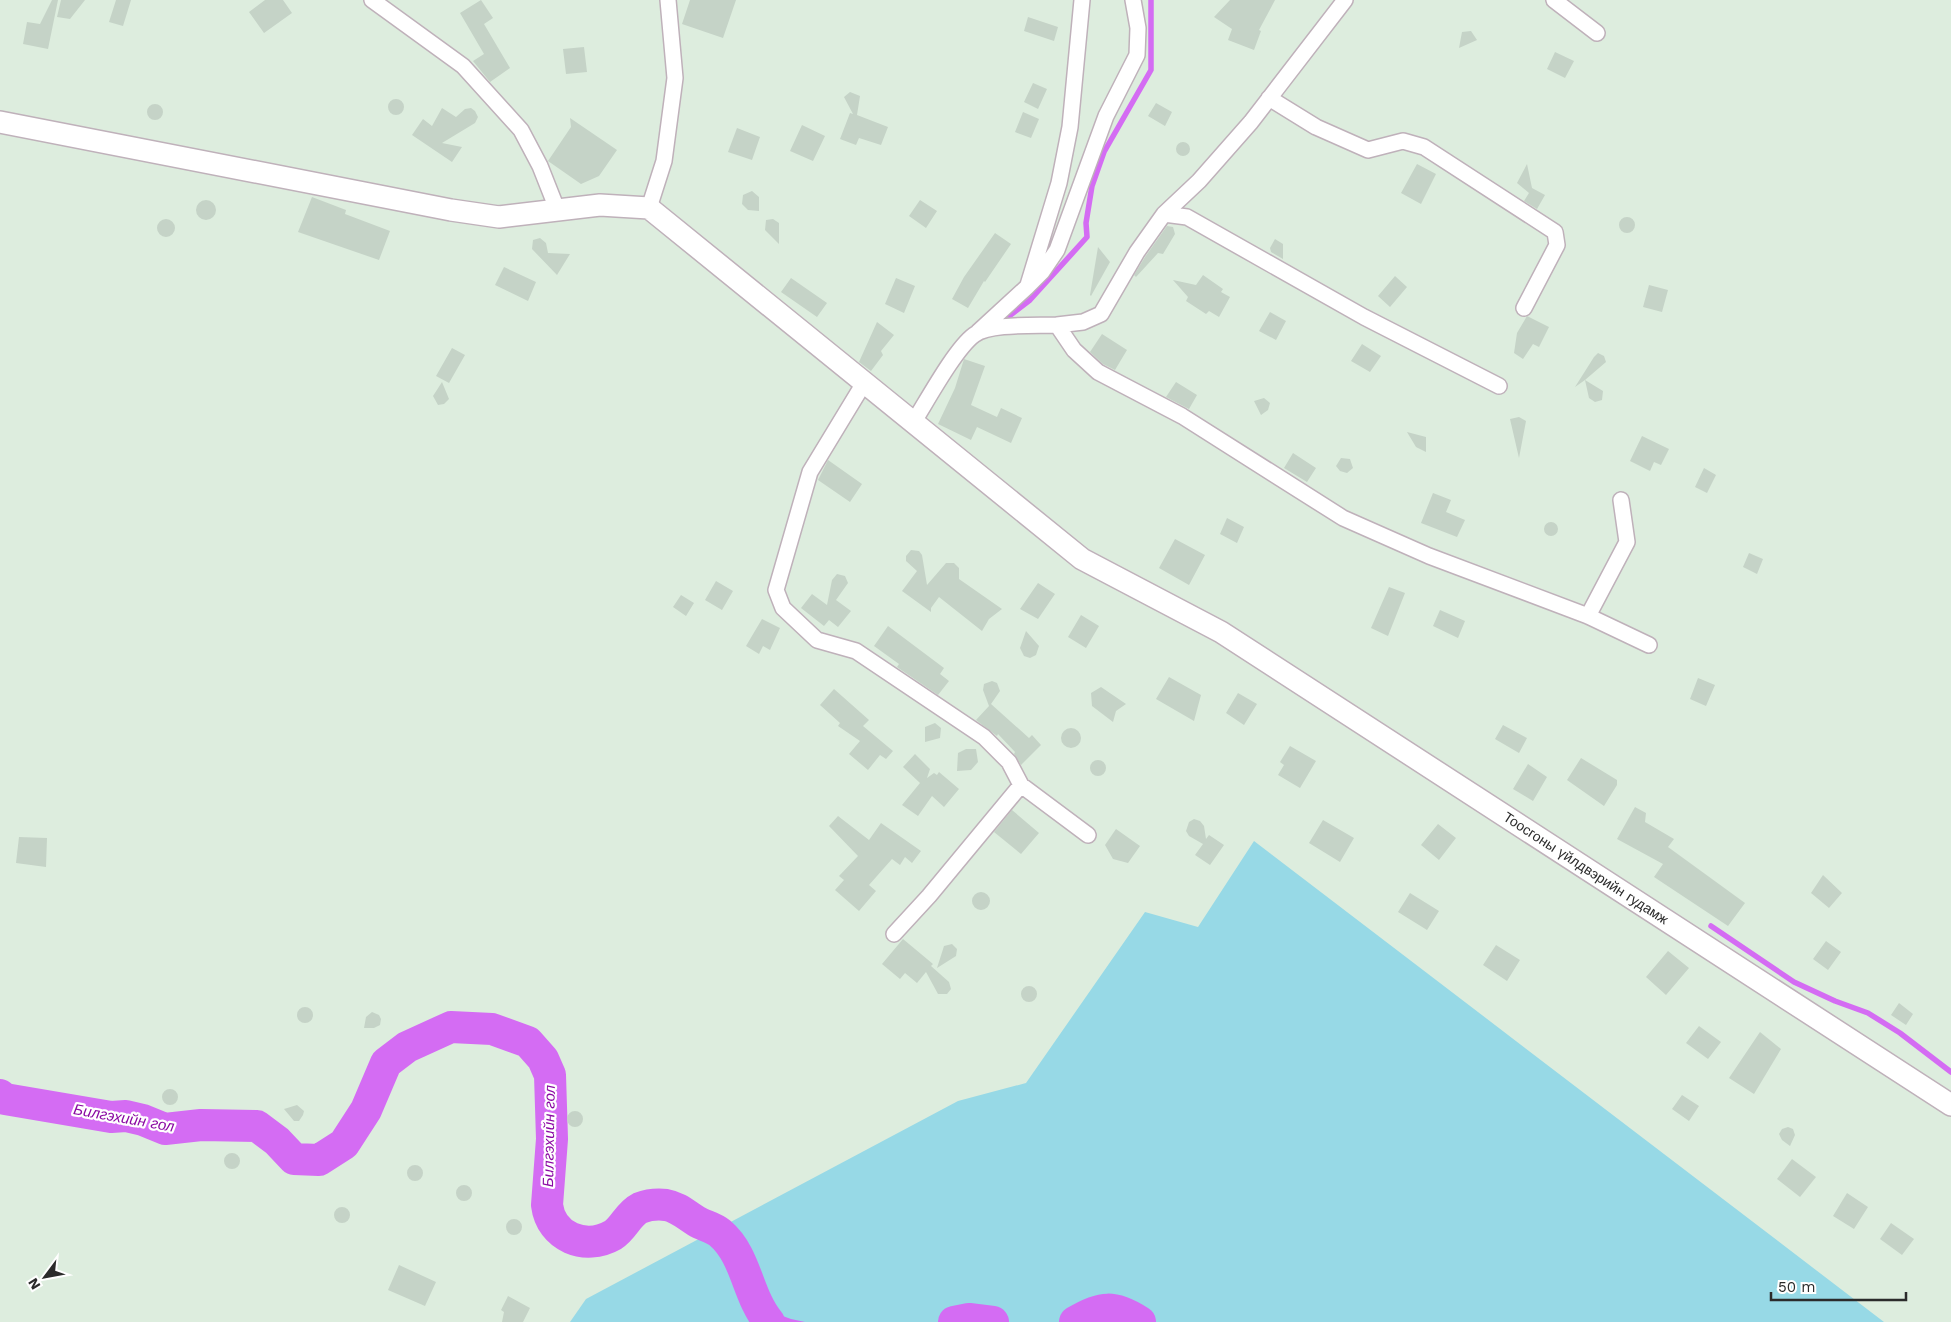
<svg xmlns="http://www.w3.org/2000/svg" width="1951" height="1322" viewBox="0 0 1951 1322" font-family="'Work Sans',sans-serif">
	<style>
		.green { fill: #97d9e6 }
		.water { fill: #d46cf3 }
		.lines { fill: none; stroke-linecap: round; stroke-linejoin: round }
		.stream { stroke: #d46cf3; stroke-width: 5.5 }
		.river { stroke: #d46cf3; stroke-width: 32 }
		.building { fill: #c5d3c7 }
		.street-casing { stroke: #bfb1ba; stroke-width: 18 }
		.secondary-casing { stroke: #bfb1ba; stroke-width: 24 }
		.street { stroke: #fff; stroke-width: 15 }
		.secondary { stroke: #fff; stroke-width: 21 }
		.labels { text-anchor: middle; stroke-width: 4.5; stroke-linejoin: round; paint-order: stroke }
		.street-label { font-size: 14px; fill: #2b2b2b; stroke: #fff }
		.water-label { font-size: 15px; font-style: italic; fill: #8a08a2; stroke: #fff }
	</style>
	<rect width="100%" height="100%" fill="#ddedde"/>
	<path class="green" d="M 1254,841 L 1884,1322 L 570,1322 L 586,1299 L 958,1101 L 1026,1083 L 1145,912 L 1198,927 Z"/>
	<path class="water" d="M 747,1271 L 763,1309 L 791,1319 L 805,1322 L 761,1322 L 742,1274 Z"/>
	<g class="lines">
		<path class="stream" d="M 1000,323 L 1030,300 L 1087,237 L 1086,223 L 1092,186 L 1104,152 L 1151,70 L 1151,0
			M 1711,926 L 1794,982 L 1835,1001 L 1868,1013 L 1900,1033 L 1951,1072"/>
		<path class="river" d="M 0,1095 L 5,1099 L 111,1117 L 126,1116 L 143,1120 L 165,1129 L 201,1125 L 257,1126 L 277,1141 L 294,1159 L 319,1160 L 344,1144 L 366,1110 L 386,1063 L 407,1047 L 451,1027 L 492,1029 L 528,1042 L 543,1059 L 550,1075 L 552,1139 L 547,1205 C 551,1237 585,1251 613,1235 C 624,1228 628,1214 640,1208 C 648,1205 658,1204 666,1205 C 678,1207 686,1215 696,1221 C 704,1226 713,1227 720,1233 C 747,1256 747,1296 769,1322
			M 954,1322 L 969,1319 L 993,1322
			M 1075,1322 C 1101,1306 1114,1305 1140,1322"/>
	</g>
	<path class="building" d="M 52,0 L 58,0 L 48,49 L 23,44 L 27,22 L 40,24 Z
		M 61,0 L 85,0 L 70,19 L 57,17 Z
		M 116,0 L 131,0 L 123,26 L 109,22 Z
		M 265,0 L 283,0 L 292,13 L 264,33 L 249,12 Z
		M 481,0 L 493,18 L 484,24 L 510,68 L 490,82 L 473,61 L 484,54 L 460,13 Z
		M 690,0 L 736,0 L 723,38 L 682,24 Z
		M 1230,0 L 1275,0 L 1259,30 L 1261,31 L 1254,50 L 1228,40 L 1232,29 L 1214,17 Z
		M 1028,17 L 1058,27 L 1054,41 L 1024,31 Z
		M 1471,31 L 1477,40 L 1459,48 L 1462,32 Z
		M 584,47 L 587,72 L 566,74 L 563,49 Z
		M 1555,52 L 1574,61 L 1565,78 L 1547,69 Z
		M 1033,83 L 1047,89 L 1038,109 L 1024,102 Z
		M 850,92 L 860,96 L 857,115 L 888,127 L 881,145 L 859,138 L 856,145 L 840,139 L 850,113 L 853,114 L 844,97 Z
		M388 107a8 8 0 1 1 16 0a8 8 0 1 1-16 0Z
		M 1156,103 L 1172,112 L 1165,126 L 1148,116 Z
		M147 112a8 8 0 1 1 16 0a8 8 0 1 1-16 0Z
		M 442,108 L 456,117 L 465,109 L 471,108 L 475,111 L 478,117 L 475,123 L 442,143 L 462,147 L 452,162 L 412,135 L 423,119 L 432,126 Z
		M 1023,112 L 1039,119 L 1031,138 L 1015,132 Z
		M 570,118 L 617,150 L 599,176 L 581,184 L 548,161 L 571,127 Z
		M 802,125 L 825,136 L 813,161 L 790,151 Z
		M 737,128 L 760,137 L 752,160 L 728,152 Z
		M1176 149a7 7 0 1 1 14 0a7 7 0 1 1-14 0Z
		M 1417,164 L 1436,174 L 1421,204 L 1401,193 Z
		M 1527,164 L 1532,188 L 1545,195 L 1537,209 L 1524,201 L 1529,193 L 1517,183 Z
		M 752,191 L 759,197 L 759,211 L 748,210 L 742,204 L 743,195 Z
		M 312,197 L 346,210 L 345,214 L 390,231 L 379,260 L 298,232 Z
		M 920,200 L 937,211 L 926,228 L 909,216 Z
		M196 210a10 10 0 1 1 20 0a10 10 0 1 1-20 0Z
		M1619 225a8 8 0 1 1 16 0a8 8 0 1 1-16 0Z
		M157 228a9 9 0 1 1 18 0a9 9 0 1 1-18 0Z
		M 766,220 L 773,219 L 779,223 L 779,244 L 765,230 Z
		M 1167,226 L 1173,227 L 1175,234 L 1163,254 L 1158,253 L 1136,277 L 1134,275 L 1145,257 Z
		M 995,233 L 1011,244 L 985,282 L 984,281 L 968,308 L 952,299 L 964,277 Z
		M 540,238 L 546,243 L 548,253 L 570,254 L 557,275 L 532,249 L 533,240 Z
		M 1275,239 L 1283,244 L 1283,259 L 1271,252 L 1270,248 Z
		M 1098,247 L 1110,262 L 1091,296 L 1090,295 Z
		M 504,267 L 536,282 L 528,301 L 495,285 Z
		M 1203,275 L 1223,289 L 1221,292 L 1230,297 L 1219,317 L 1209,311 L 1206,314 L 1186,301 L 1188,297 L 1173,280 L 1196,285 Z
		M 1395,276 L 1407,287 L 1390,307 L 1378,296 Z
		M 791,278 L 827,303 L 817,317 L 781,292 Z
		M 896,278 L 915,286 L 904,313 L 885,304 Z
		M 1649,285 L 1668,290 L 1662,312 L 1643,307 Z
		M 1270,312 L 1286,321 L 1276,340 L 1259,331 Z
		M 1527,316 L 1549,327 L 1539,347 L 1533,344 L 1523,359 L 1514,353 L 1517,333 Z
		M 877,322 L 894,335 L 881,351 L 883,355 L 871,371 L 859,362 Z
		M 1102,334 L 1127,350 L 1115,370 L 1103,364 L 1090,352 Z
		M 1362,344 L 1381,356 L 1370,372 L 1351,361 Z
		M 452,348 L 465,355 L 449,383 L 436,376 Z
		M 1598,353 L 1604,356 L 1606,362 L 1585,380 L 1603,391 L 1602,400 L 1595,402 L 1589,398 L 1585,380 L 1575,387 L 1594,357 Z
		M 964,359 L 985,366 L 971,405 L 997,417 L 1001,408 L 1022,418 L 1011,443 L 977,427 L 971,440 L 938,424 L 955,388 Z
		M 442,382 L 449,399 L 444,404 L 438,405 L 433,396 Z
		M 1176,382 L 1197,395 L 1189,409 L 1166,397 Z
		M 1264,398 L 1270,403 L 1268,410 L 1261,415 L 1254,401 Z
		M 1519,417 L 1526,421 L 1519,458 L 1510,419 Z
		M 1407,432 L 1426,437 L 1426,452 L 1416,447 Z
		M 1642,436 L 1669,449 L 1661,465 L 1654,462 L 1650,471 L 1630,461 Z
		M 1293,453 L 1316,468 L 1307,482 L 1284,468 Z
		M 1341,458 L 1350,459 L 1353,468 L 1347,473 L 1340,471 L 1336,466 Z
		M 828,460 L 862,484 L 850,502 L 818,480 Z
		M 1704,468 L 1716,475 L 1707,493 L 1695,487 Z
		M 1433,493 L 1451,500 L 1446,512 L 1465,520 L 1457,537 L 1421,523 Z
		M 1227,518 L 1244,527 L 1237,543 L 1220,534 Z
		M1544 529a7 7 0 1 1 14 0a7 7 0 1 1-14 0Z
		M 1175,539 L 1205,555 L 1189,585 L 1159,568 Z
		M 911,550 L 919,551 L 922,555 L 927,585 L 946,563 L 954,563 L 959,568 L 959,579 L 1002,609 L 989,619 L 982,631 L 939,597 L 931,608 L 931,612 L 902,591 L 917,571 L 906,561 L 906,556 Z
		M 1749,553 L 1763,559 L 1757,574 L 1743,567 Z
		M 837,574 L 845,576 L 848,583 L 836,600 L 851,611 L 838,627 L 829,620 L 824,626 L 801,608 L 812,594 L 827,605 L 832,580 Z
		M 716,581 L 733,591 L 722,610 L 705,600 Z
		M 1038,583 L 1055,594 L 1038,619 L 1020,609 Z
		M 1389,587 L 1405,593 L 1388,636 L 1371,628 Z
		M 681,595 L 694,603 L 686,616 L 673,607 Z
		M 1440,610 L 1465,621 L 1458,638 L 1433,626 Z
		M 1081,615 L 1099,626 L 1086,648 L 1068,637 Z
		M 762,619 L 780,628 L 770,650 L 763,646 L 759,654 L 746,646 Z
		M 888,626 L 944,668 L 940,674 L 949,681 L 938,695 L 897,667 L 899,664 L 874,646 Z
		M 1026,631 L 1039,646 L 1036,655 L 1030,658 L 1024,656 L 1020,648 Z
		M 1169,677 L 1201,695 L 1194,721 L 1156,699 Z
		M 1698,678 L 1715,685 L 1706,706 L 1690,699 Z
		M 992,681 L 997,683 L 1000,691 L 991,704 L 1029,738 L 1032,735 L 1041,745 L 1021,765 L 1014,754 L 1015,752 L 998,734 L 997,736 L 976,720 L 989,706 L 983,690 L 984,684 Z
		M 1101,687 L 1126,704 L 1116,711 L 1113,722 L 1092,706 L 1091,693 Z
		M 834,689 L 869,720 L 863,726 L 893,751 L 886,759 L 880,755 L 868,770 L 849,754 L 860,741 L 838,726 L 840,723 L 820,705 Z
		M 1238,693 L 1257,704 L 1244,725 L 1226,713 Z
		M 935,723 L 941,728 L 940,738 L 925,742 L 925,727 Z
		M 1503,725 L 1527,738 L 1519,753 L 1495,739 Z
		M1061 738a10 10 0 1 1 20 0a10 10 0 1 1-20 0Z
		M 1290,746 L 1316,761 L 1300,788 L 1278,775 L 1284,765 L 1280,762 Z
		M 966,749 L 976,749 L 978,762 L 971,770 L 957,771 L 958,753 Z
		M 915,754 L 930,769 L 927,778 L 934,773 L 937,775 L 939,772 L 959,789 L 944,807 L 932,796 L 918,816 L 902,805 L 920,783 L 903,767 Z
		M 1581,758 L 1617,780 L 1617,785 L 1604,806 L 1567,780 Z
		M1090 768a8 8 0 1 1 16 0a8 8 0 1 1-16 0Z
		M 1528,764 L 1547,777 L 1533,801 L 1513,789 Z
		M 1635,807 L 1646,813 L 1645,822 L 1674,839 L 1668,847 L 1745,903 L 1728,926 L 1654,877 L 1663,864 L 1617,839 Z
		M 1012,810 L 1039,833 L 1021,854 L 994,832 Z
		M 838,816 L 869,840 L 881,823 L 921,851 L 912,863 L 905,857 L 900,865 L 892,859 L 869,885 L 876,891 L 859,911 L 835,890 L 844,880 L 839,876 L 858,856 L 829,826 Z
		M 1194,819 L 1200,821 L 1204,826 L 1206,839 L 1209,835 L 1224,845 L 1210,865 L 1195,855 L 1203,844 L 1189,836 L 1186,831 L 1189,822 Z
		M 1323,820 L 1354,838 L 1340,862 L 1309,843 Z
		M 1438,824 L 1456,838 L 1439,860 L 1421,845 Z
		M 1116,829 L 1140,846 L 1128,863 L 1113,859 L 1105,845 Z
		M 19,837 L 47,838 L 46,867 L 16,863 Z
		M 1823,875 L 1842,893 L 1829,908 L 1811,893 Z
		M972 901a9 9 0 1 1 18 0a9 9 0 1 1-18 0Z
		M 1410,893 L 1439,911 L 1427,930 L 1398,912 Z
		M 903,939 L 933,964 L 931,966 L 949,982 L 951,989 L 947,994 L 938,994 L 926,972 L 917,983 L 905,973 L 900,979 L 882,964 Z
		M 1826,941 L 1841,952 L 1828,970 L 1813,959 Z
		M 952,944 L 957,949 L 956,956 L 937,968 L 944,946 Z
		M 1496,945 L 1520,960 L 1507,981 L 1483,965 Z
		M 1668,951 L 1689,968 L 1666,995 L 1646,977 Z
		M1021 994a8 8 0 1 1 16 0a8 8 0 1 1-16 0Z
		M 1899,1003 L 1913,1014 L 1906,1025 L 1891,1015 Z
		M297 1015a8 8 0 1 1 16 0a8 8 0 1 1-16 0Z
		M 372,1012 L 379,1015 L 381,1019 L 380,1025 L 374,1028 L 364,1028 L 366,1017 Z
		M 1699,1026 L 1721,1042 L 1708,1059 L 1686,1043 Z
		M 1760,1032 L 1781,1049 L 1754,1094 L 1729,1078 Z
		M162 1097a8 8 0 1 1 16 0a8 8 0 1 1-16 0Z
		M 1682,1095 L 1699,1106 L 1689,1121 L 1672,1109 Z
		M 297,1105 L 304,1111 L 303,1115 L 299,1121 L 294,1121 L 284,1109 Z
		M567 1119a8 8 0 1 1 16 0a8 8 0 1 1-16 0Z
		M 1788,1127 L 1793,1129 L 1795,1135 L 1790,1146 L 1782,1140 L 1779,1134 L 1782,1129 Z
		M224 1161a8 8 0 1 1 16 0a8 8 0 1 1-16 0Z
		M 1792,1159 L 1816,1177 L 1800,1197 L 1777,1179 Z
		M407 1173a8 8 0 1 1 16 0a8 8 0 1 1-16 0Z
		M456 1193a8 8 0 1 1 16 0a8 8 0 1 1-16 0Z
		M 1847,1193 L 1868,1207 L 1854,1229 L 1833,1216 Z
		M334 1215a8 8 0 1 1 16 0a8 8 0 1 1-16 0Z
		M506 1227a8 8 0 1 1 16 0a8 8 0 1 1-16 0Z
		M 1891,1223 L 1914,1239 L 1902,1255 L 1880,1239 Z
		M 399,1265 L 436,1282 L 425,1306 L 388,1290 Z
		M 508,1296 L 530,1308 L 523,1322 L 502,1322 L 504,1312 L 501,1310 Z"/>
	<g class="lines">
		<g class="street-casing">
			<path id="street" d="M 372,0 L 463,66 L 521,130 L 540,166 L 557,209
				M 1554,0 L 1597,33
				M 1269,98 L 1316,127 L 1368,150 L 1403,141 L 1424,147 L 1555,232 L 1557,245 L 1524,308
				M 649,208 L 664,161 L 675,78 L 668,0
				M 1164,214 L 1187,217 L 1364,317 L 1499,386
				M 1028,285 L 1059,183 L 1070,127 L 1082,0
				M 1057,325 L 1083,322 L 1101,314 L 1137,252 L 1164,214 L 1199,181 L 1251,122 L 1345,0
				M 978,332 L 1027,287 L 1042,272 L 1057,250 L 1106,116 L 1137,55 L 1138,28 L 1133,0
				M 864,383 L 810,472 L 776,590 L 783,608 L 817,640 L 856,651 L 984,737 L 1009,762 L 1021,785 L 1088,835
				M 913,423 C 927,401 955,349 974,335 C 990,323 1036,326 1057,325 L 1074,350 L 1098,372 L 1182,416 L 1343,518 L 1429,556 L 1588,616 L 1649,645
				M 1588,616 L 1627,542 L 1621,500
				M 894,934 L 929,896 L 1021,785"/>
		</g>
		<g class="secondary-casing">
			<path id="secondary" d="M 0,122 L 451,210 L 499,217 L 600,205 L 649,208 L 1082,559 L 1221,632 L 1951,1105"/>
		</g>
		<use href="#street" class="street"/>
		<use href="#secondary" class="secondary"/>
	</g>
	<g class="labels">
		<g class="street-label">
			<text transform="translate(1586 868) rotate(33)" y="5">Тоосгоны үйлдвэрийн гудамж</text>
		</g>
		<g class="water-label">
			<text transform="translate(124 1118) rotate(10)" y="5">Билгэхийн гол</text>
			<text transform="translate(549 1136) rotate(-89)" y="5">Билгэхийн гол</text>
		</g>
	</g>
	<g transform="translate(45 1277) rotate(238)" stroke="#ffffff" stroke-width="4" paint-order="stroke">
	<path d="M0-4L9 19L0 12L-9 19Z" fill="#2b2b2b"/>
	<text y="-8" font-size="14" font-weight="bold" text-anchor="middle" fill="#2b2b2b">N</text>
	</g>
	<path d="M1771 1292v8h135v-8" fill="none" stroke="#2b2b2b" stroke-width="2.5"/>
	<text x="1778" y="1292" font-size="15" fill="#2b2b2b" stroke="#ffffff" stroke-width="4" paint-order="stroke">50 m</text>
</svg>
